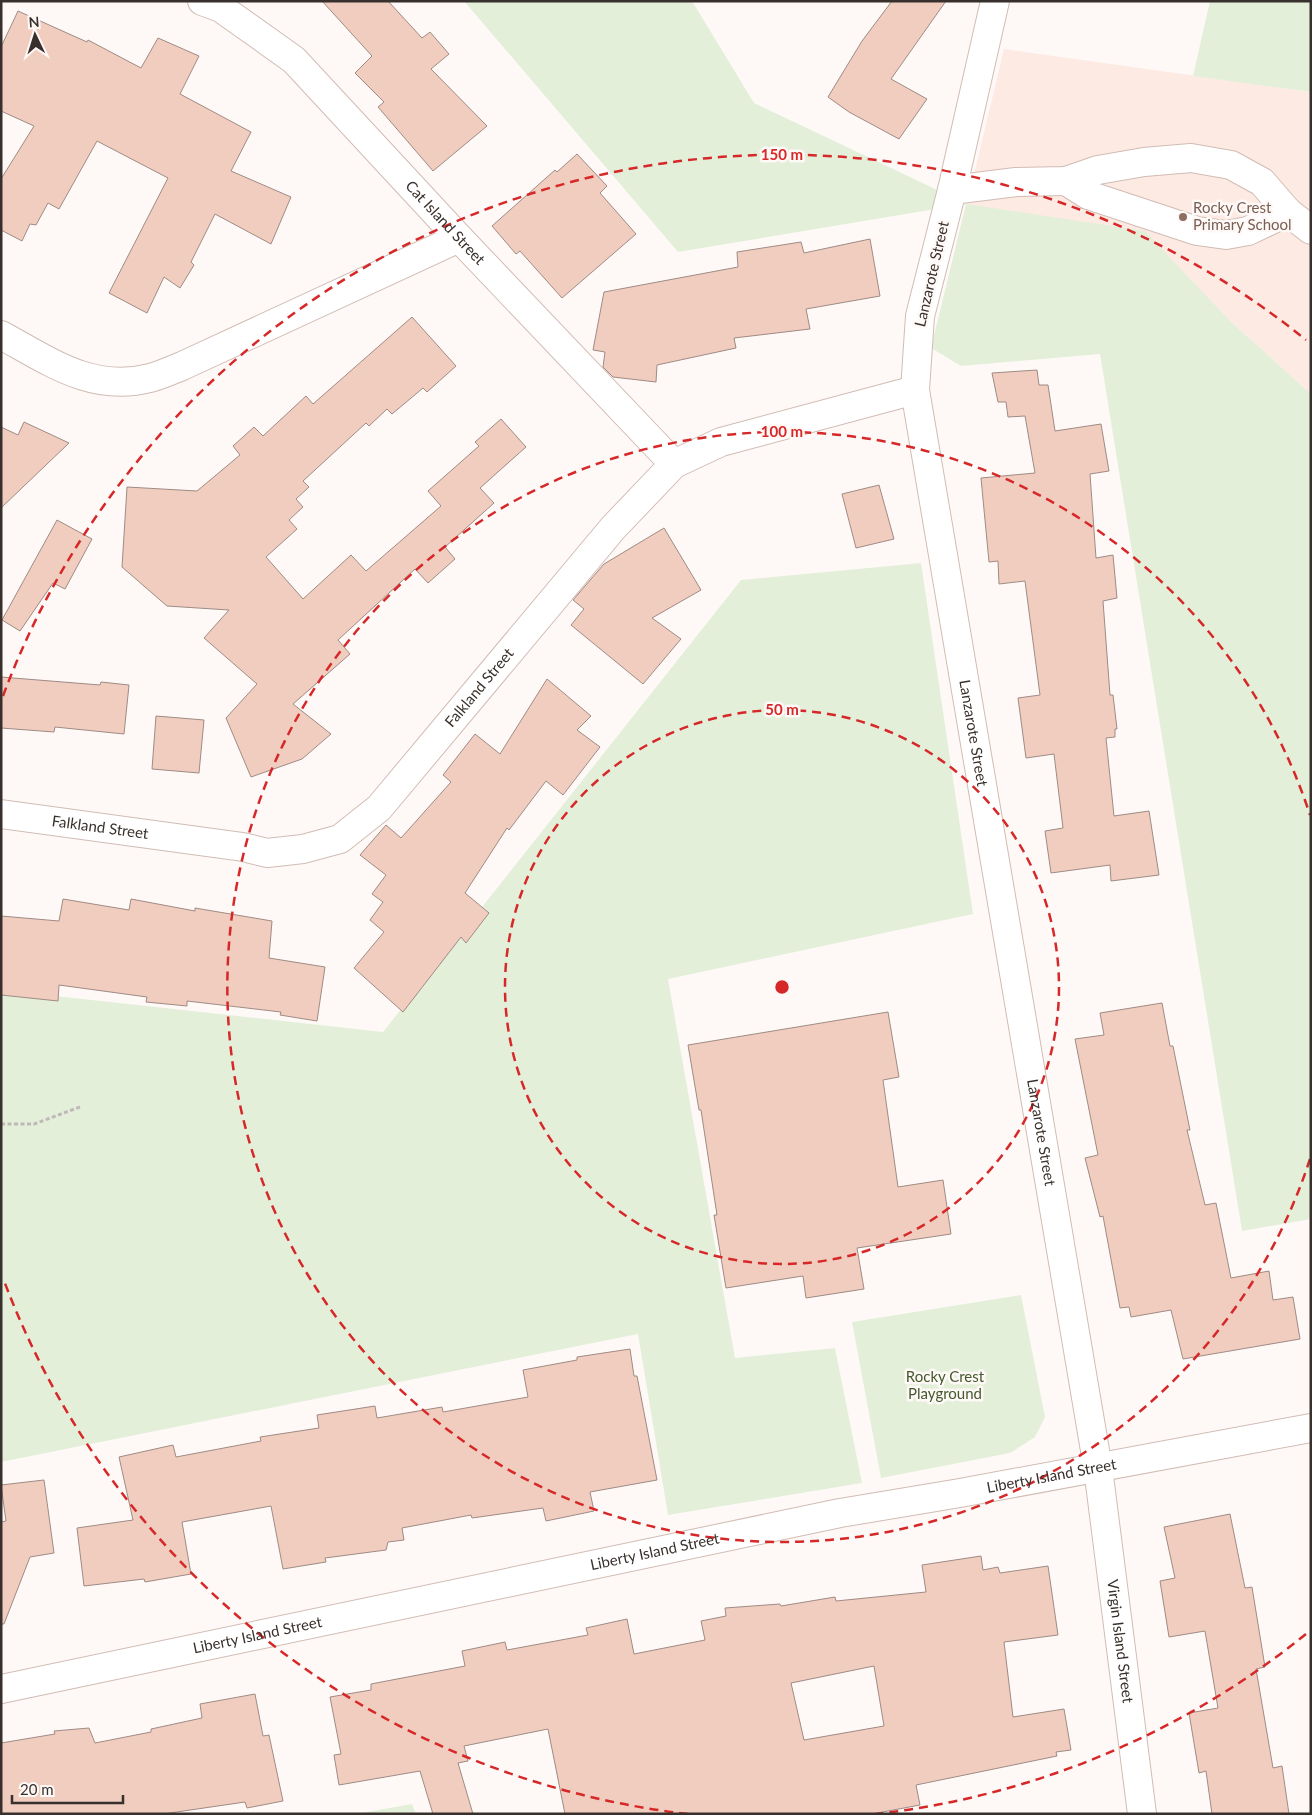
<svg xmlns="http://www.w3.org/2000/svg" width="1312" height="1815" viewBox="0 0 1312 1815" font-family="Lato,sans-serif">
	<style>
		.built { fill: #fdeae3 }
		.green { fill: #e4efda }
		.building { fill: #f0cdbf; stroke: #9f8b84; fill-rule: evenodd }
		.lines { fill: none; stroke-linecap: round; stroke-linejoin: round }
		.minor-casing { stroke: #d1bcb4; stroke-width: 30 }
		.path { stroke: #bfb9b7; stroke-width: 3; stroke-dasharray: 4 2.5; stroke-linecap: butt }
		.minor { stroke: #fff; stroke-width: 28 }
		.ring { fill: none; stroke: #d62828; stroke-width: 2.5; stroke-dasharray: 9 6 }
		.education-dot { fill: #8d6e63; stroke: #fef9f7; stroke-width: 2 }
		.labels { text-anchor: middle; stroke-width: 5; stroke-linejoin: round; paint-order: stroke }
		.education-label { font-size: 15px; fill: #785e54; stroke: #fef9f7; text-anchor: start }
		.street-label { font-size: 15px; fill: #38302c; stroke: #fef9f7 }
		.park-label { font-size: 15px; fill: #445a2d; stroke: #fef9f7 }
		.centre { fill: #d62828; stroke: #fef9f7; stroke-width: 2.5 }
		.ring-label { font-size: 15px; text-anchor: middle; font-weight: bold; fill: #d62828; stroke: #fef9f7; stroke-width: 5; stroke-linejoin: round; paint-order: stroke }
	</style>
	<rect width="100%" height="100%" fill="#fef9f7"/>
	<path class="built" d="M 1004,49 L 1311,92 L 1311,394 L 1229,320 L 967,204 Z"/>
	<path class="green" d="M 464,1 L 692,1 L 754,103 L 967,204 L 1145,231 L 1229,320 L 1311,394 L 1311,1219 L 1242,1231 L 1100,354 L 961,366 L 931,348 L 966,204 L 678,252 Z
		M 1210,1 L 1311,1 L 1311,92 L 1193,76 Z
		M 921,563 L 973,914 L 668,979 L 735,1358 L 835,1348 L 862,1483 L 668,1515 L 638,1334 L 1,1462 L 1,990 L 383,1032 L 741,580 Z
		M 1021,1295 L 1045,1417 L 1035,1437 L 1010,1453 L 881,1478 L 852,1322 Z
		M 412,1804 L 416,1814 L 356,1814 Z"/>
	<path class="building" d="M 322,1 L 388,1 L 422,38 L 430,32 L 449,54 L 431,69 L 487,126 L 433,171 L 378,107 L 384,102 L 355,73 L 372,56 Z
		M 892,1 L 946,1 L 891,79 L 927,99 L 899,139 L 849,112 L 828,97 L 862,41 Z
		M 18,11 L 87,42 L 88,40 L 141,68 L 158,38 L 199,56 L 180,94 L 251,132 L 231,171 L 291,197 L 271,244 L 215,214 L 191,262 L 194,265 L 180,288 L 164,277 L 147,313 L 109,293 L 168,178 L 97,141 L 59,209 L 48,203 L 36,225 L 30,224 L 22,241 L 1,230 L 1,179 L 34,126 L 1,111 L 1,47 Z
		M 577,154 L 607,186 L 600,193 L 636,234 L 562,298 L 520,251 L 516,254 L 492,226 L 555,170 L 557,172 Z
		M 870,239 L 880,296 L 806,309 L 810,329 L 734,338 L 736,348 L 657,365 L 656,382 L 613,377 L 603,367 L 605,352 L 593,350 L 604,292 L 738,267 L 737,252 L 801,242 L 804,253 Z
		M 412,317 L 456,366 L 427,392 L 423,388 L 392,414 L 387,409 L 369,426 L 366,423 L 303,481 L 309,487 L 296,499 L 303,507 L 289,520 L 297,529 L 266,557 L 303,599 L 351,555 L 366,571 L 441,506 L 428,491 L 479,446 L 475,442 L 501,419 L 526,447 L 480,488 L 494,503 L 445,547 L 455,559 L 428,583 L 415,569 L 338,640 L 350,654 L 293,704 L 331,734 L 302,759 L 251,777 L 226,718 L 257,684 L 204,638 L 229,610 L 167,606 L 122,567 L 127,487 L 197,491 L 240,455 L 233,446 L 254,427 L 263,436 L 306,396 L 313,404 Z
		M 1037,370 L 1039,385 L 1048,385 L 1055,431 L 1101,424 L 1109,471 L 1090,474 L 1096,558 L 1113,555 L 1117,598 L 1103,601 L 1110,695 L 1113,695 L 1117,729 L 1115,729 L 1115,737 L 1106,738 L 1114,816 L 1149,811 L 1159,875 L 1111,881 L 1110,865 L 1051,873 L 1045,831 L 1063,828 L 1054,754 L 1026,758 L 1018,698 L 1040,695 L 1025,581 L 999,584 L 998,561 L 989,562 L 981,478 L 1035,473 L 1025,416 L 1008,417 L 1006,402 L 998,402 L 992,373 Z
		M 24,422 L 69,443 L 1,508 L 1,427 L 18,435 Z
		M 879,485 L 894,539 L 856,548 L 842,494 Z
		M 57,520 L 92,539 L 65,589 L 53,583 L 20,631 L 2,620 Z
		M 664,528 L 701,590 L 652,618 L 681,639 L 643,684 L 571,625 L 584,609 L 573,600 L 604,564 Z
		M 1,677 L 100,685 L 101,682 L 129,685 L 124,734 L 55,727 L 54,732 L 1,728 Z
		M 547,679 L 591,716 L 577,730 L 600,747 L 563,795 L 546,781 L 509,830 L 507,828 L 465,893 L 489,913 L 466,943 L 461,937 L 403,1012 L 354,968 L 384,932 L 370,920 L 383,902 L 372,894 L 386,875 L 360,855 L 386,825 L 401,838 L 451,782 L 443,775 L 475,734 L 500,754 Z
		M 156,716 L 204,720 L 199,773 L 152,769 Z
		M 63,899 L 129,910 L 131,899 L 195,911 L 195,908 L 272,921 L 269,958 L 325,967 L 317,1021 L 280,1015 L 281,1012 L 187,1001 L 187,1006 L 146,1002 L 147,997 L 59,985 L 58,1001 L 1,995 L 1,916 L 59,921 Z
		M 1162,1003 L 1170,1046 L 1173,1046 L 1190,1130 L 1187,1130 L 1205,1205 L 1216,1203 L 1231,1278 L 1269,1271 L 1273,1300 L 1293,1297 L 1300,1339 L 1183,1359 L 1171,1310 L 1131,1317 L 1129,1307 L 1120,1308 L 1103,1216 L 1100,1217 L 1085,1158 L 1098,1155 L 1075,1039 L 1104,1035 L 1100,1013 Z
		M 888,1012 L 899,1077 L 883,1080 L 898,1187 L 943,1180 L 951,1234 L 857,1248 L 864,1289 L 806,1298 L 803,1276 L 726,1288 L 714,1215 L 717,1215 L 701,1110 L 699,1110 L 688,1045 Z
		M 630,1349 L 634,1376 L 637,1376 L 657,1480 L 590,1492 L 594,1511 L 546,1521 L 543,1508 L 472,1518 L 471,1515 L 402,1528 L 404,1540 L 388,1542 L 386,1550 L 325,1558 L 326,1562 L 283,1569 L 271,1506 L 182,1522 L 191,1574 L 145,1582 L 144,1579 L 84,1586 L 77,1528 L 133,1520 L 119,1457 L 173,1445 L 176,1457 L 261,1441 L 260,1437 L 319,1428 L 317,1415 L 375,1406 L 377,1418 L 442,1407 L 443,1412 L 528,1397 L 523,1370 L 577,1360 L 577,1357 Z
		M 44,1480 L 54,1553 L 30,1557 L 4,1624 L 1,1624 L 1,1522 L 6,1521 L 1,1485 Z
		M 1230,1514 L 1245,1588 L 1252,1587 L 1265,1667 L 1256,1669 L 1273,1768 L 1282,1766 L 1289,1814 L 1212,1814 L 1206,1771 L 1199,1773 L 1189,1713 L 1218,1708 L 1205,1631 L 1169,1637 L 1160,1581 L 1175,1578 L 1164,1527 Z
		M 981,1556 L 983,1570 L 998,1567 L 1000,1573 L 1048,1566 L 1058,1635 L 1004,1642 L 1013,1717 L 1064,1709 L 1071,1750 L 1056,1752 L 1057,1756 L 916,1785 L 920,1805 L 872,1814 L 565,1814 L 548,1729 L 464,1746 L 468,1761 L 458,1763 L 473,1814 L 433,1814 L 420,1771 L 339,1785 L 334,1755 L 341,1754 L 330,1697 L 371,1690 L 371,1684 L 465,1666 L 462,1651 L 505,1642 L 507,1650 L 588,1635 L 586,1628 L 627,1619 L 634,1654 L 705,1640 L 701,1621 L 726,1616 L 725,1608 L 780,1604 L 781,1606 L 835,1597 L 836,1601 L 926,1592 L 922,1565 ZM 874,1666 L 884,1726 L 804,1740 L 791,1683 Z
		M 255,1694 L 263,1736 L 269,1735 L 283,1801 L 247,1808 L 245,1802 L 163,1814 L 1,1814 L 1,1743 L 55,1734 L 54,1731 L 89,1728 L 95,1743 L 151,1732 L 151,1729 L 202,1718 L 200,1704 Z"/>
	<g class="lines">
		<g class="minor-casing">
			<g id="minor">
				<path id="s1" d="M 202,1 L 221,8 L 294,60 L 459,238 L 674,464"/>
				<path id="s2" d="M 995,1 L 952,190 L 920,316 L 915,390 L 1098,1468 L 1142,1814"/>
				<path d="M 1066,181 L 1088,195 L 1197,231 L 1226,235 L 1248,231 L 1288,212"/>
				<path d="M 952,190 L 1016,182 L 1066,181 L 1098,170 L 1144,162 L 1191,158 L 1231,165 L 1262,182 L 1288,212 L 1311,230"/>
				<path d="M 1,335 C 49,361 92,393 150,378 C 161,375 172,370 182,366 L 459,238"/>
				<path id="s3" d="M 1,814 L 243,847 L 267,853 L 303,849 L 340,839 L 379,808 L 613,528 L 674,464 L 721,442 L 915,390"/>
				<path id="s4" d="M 1,1689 L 840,1513 L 960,1493 L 1311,1428"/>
			</g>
		</g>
		<path class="path" d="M 1,1124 L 34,1124 L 80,1107"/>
		<use href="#minor" class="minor"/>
	</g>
	<g class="ring">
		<circle cx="782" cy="987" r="277"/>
		<path d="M1310 1159A555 555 0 1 1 1310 815"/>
		<path d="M1306 1634A832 832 0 0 1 876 1814M688 1814A832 832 0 0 1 3 1278M3 696A832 832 0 0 1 1306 340"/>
	</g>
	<circle class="education-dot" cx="1183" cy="217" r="5"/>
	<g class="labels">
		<g class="education-label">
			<text x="1193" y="213">Rocky Crest<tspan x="1193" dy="17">Primary School</tspan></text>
		</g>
		<g class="street-label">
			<text dy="5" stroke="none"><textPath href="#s1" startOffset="332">Cat Island Street</textPath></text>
			<text transform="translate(932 274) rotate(-77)" y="5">Lanzarote Street</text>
			<text dy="5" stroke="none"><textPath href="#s3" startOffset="550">Falkland Street</textPath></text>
			<text dy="5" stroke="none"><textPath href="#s2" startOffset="746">Lanzarote Street</textPath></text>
			<text dy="5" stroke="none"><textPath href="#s3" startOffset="100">Falkland Street</textPath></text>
			<text dy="5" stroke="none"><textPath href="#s2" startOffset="1151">Lanzarote Street</textPath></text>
			<text dy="5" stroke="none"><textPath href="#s4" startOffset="1072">Liberty Island Street</textPath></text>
			<text dy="5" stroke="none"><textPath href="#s4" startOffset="668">Liberty Island Street</textPath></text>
			<text dy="5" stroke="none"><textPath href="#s4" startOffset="262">Liberty Island Street</textPath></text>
			<text dy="5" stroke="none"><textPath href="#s2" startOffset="1666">Virgin Island Street</textPath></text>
		</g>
		<g class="park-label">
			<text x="945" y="1382">Rocky Crest<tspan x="945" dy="17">Playground</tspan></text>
		</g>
	</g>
	<circle cx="782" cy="987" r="8" class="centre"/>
	<g class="ring-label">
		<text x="782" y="160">150 m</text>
		<text x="782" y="437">100 m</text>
		<text x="782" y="715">50 m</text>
	</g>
	<rect width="1312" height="1815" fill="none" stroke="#38302c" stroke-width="5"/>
	<g transform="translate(35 35) rotate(356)" stroke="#fef9f7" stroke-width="4" paint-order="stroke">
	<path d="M0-4L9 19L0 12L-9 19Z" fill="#38302c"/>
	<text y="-8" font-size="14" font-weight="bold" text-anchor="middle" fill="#38302c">N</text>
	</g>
	<path d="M12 1795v8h111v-8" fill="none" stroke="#38302c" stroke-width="2.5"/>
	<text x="20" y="1795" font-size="15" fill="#38302c" stroke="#fef9f7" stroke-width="4" paint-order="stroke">20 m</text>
</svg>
